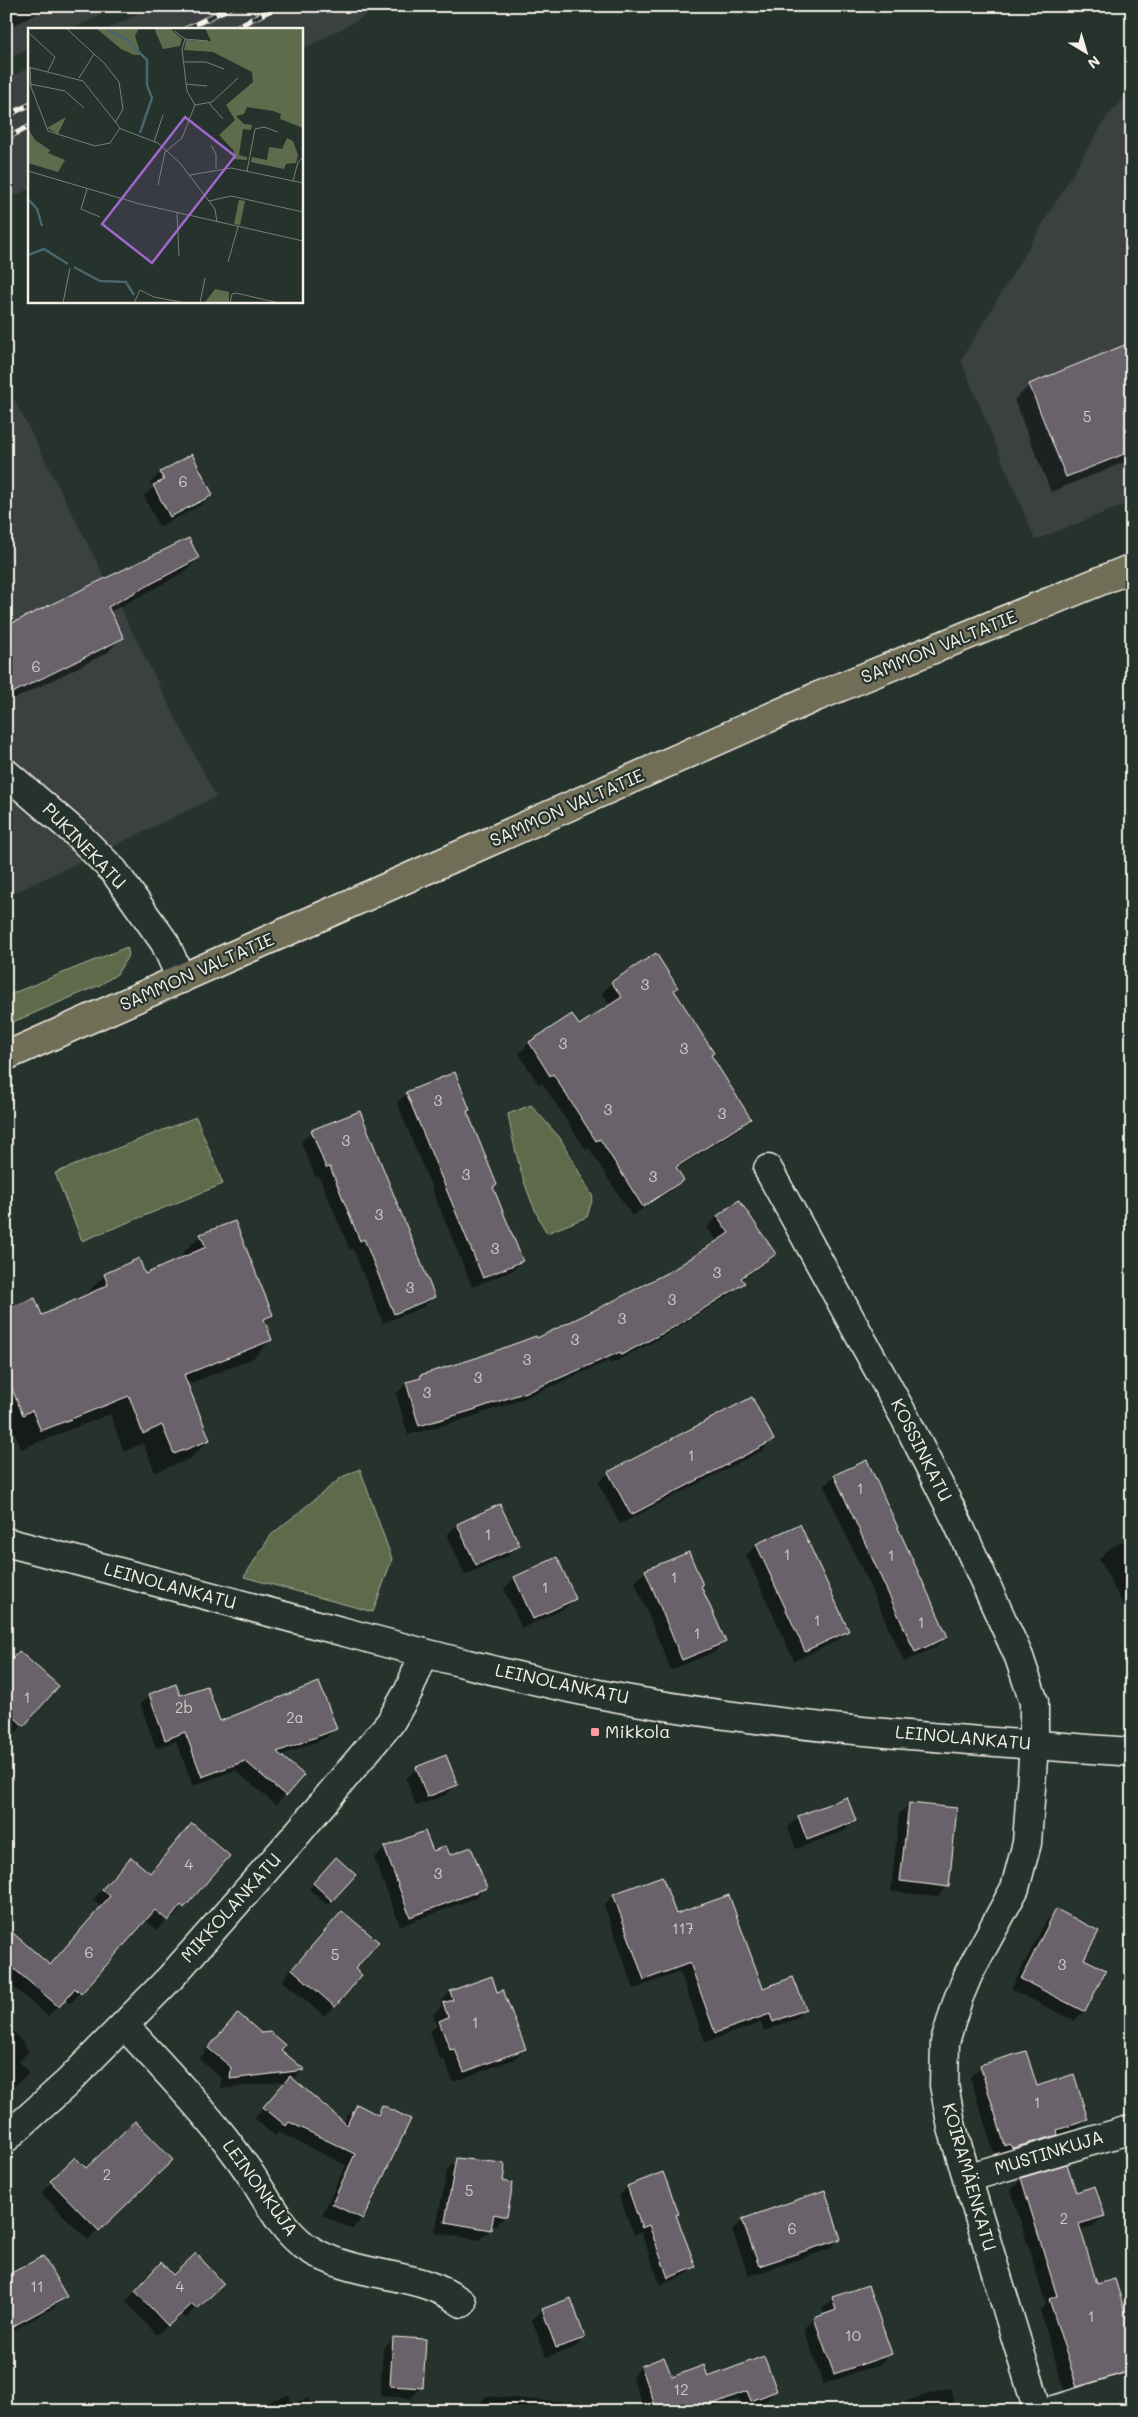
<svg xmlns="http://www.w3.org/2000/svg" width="1138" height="2417" viewBox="0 0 1138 2417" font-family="Mali,sans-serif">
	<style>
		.built { fill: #3b413f }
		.green { fill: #5e6b4c; stroke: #a9ae9a }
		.shadow { fill: #0007 }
		.building { fill: #6b626a; stroke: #f4f1e8 }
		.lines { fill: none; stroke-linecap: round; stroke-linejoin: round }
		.minor-casing { stroke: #f4f1e8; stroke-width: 31 }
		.tertiary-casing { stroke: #f4f1e8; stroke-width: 31 }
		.primary-casing { stroke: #f4f1e8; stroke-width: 31 }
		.minor { stroke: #26332d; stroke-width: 28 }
		.tertiary { stroke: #26332d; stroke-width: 28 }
		.primary { stroke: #716e59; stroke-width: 28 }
		.rail-casing { stroke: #f4f1e8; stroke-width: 5.5 }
		.rail { stroke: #26332d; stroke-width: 4; stroke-dasharray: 11; stroke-linecap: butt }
		.poi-dot { fill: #ff9aa2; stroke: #26332d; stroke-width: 2 }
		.labels { text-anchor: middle; stroke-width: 4.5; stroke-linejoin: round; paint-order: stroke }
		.number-label { font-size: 15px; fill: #d2cdc8 }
		.street-label { font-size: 18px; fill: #f4f1e8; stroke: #26332d }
		.poi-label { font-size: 18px; fill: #f4f1e8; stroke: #26332d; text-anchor: start }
		.inset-river { fill: none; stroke: #49656e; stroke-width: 2.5 }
		.inset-road { fill: none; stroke: #787f78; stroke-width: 1 }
		.view { fill: #9f67cb; fill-opacity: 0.15; stroke: #9f67cb; stroke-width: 2.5 }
		.inset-edge { fill: none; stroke: #f4f1e8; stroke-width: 2.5 }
	</style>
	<rect width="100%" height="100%" fill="#26332d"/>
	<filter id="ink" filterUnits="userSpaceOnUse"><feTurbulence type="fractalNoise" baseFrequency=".02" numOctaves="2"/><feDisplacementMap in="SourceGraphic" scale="10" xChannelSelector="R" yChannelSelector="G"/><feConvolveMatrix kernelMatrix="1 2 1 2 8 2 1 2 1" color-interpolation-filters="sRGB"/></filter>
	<g filter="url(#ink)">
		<path class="built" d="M 6,6 L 120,6 L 72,29 L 29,29 L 29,49 L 6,59 Z
			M 153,6 L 384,6 L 301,50 L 301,29 L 108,29 Z
			M 29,68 L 29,189 L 6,200 L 6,79 Z
			M 1132,91 L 1132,502 L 1035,540 L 961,360 L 1108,115 Z
			M 6,383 L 216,797 L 6,897 Z"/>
		<path class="green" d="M 127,947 L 129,954 L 117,974 L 100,985 L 6,1025 L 6,996 Z
			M 531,1105 L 560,1138 L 593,1197 L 587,1217 L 547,1233 C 526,1198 515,1154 508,1114 Z
			M 196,1117 L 223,1184 L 82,1241 L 55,1173 Z
			M 360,1469 L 392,1559 L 373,1612 L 244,1577 L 271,1535 L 342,1477 Z"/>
		<path class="shadow" d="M 6,6 L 53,6 L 6,29 Z
			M 1132,343 L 1132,459 L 1051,492 L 1014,400 L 1030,385 Z
			M 160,473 L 211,495 L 201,505 L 159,527 L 144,496 L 153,488 L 150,483 Z
			M 198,558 L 183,573 L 110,612 L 122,638 L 107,653 L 6,703 L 6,623 L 8,627 Z
			M 612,983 L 673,991 L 710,1056 L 750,1119 L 739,1129 L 676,1169 L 683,1180 L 672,1190 L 632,1216 L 589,1148 L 586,1150 L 542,1083 L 539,1085 L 519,1054 L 529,1043 L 572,1016 L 578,1026 L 610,1006 L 602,993 Z
			M 407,1093 L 469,1110 L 466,1113 L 495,1185 L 492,1188 L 522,1261 L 512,1271 L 472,1287 L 397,1103 Z
			M 312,1131 L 433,1297 L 423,1307 L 383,1323 L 353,1249 L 350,1250 L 319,1176 L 316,1178 L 301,1142 Z
			M 717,1217 L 774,1254 L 764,1264 L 741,1280 L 743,1282 L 733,1293 L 657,1340 L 611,1364 L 609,1361 L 520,1400 L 459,1421 L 408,1435 L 396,1394 L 407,1383 L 416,1381 L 421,1376 L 536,1339 L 612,1304 L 675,1270 L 717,1242 L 707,1227 Z
			M 201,1235 L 272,1315 L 264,1322 L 271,1340 L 252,1359 L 186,1385 L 209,1440 L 190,1459 L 155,1472 L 143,1443 L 124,1452 L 110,1414 L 21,1449 L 13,1428 L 6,1431 L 6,1311 L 41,1317 L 87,1296 L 86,1294 L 105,1275 L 145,1276 L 184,1258 L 182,1254 Z
			M 773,1440 L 763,1450 L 620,1524 L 598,1483 L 609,1473 Z
			M 866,1461 L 946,1637 L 936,1647 L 904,1662 L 824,1486 L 834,1476 Z
			M 500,1506 L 518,1545 L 508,1556 L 465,1575 L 447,1535 L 457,1525 Z
			M 1132,1537 L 1132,1622 L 1099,1559 L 1110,1548 Z
			M 757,1545 L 847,1631 L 837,1641 L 794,1661 L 746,1555 Z
			M 557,1559 L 575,1598 L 564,1609 L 522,1628 L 504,1589 L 514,1578 Z
			M 646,1571 L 700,1586 L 725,1641 L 714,1652 L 671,1670 L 635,1582 Z
			M 6,1654 L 13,1659 L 23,1725 L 13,1735 L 6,1730 Z
			M 150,1695 L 219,1722 L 336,1728 L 326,1738 L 279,1756 L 302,1775 L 276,1805 L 235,1770 L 193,1786 L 176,1741 L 156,1748 L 140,1704 Z
			M 417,1768 L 456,1785 L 446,1795 L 416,1806 L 406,1779 Z
			M 910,1804 L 947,1886 L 937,1897 L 891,1891 L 899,1814 Z
			M 799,1817 L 855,1821 L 844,1831 L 796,1849 L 788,1827 Z
			M 192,1825 L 228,1856 L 173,1918 L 171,1915 L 157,1930 L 145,1920 L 70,2004 L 65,1999 L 48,2016 L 6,1981 L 6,1944 L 49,1966 L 101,1907 L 93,1900 L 120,1869 L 149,1874 Z
			M 385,1848 L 449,1857 L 485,1887 L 475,1898 L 400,1926 L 374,1858 Z
			M 331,1863 L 332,1900 L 327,1905 L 309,1889 Z
			M 661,1878 L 675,1916 L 762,1990 L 805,2009 L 795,2019 L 764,2031 L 761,2023 L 705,2042 L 680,1972 L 634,1989 L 604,1905 L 613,1896 Z
			M 1056,1911 L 1083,1959 L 1084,2011 L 1074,2021 L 1011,1989 L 1046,1921 Z
			M 342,1912 L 353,1969 L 335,2006 L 324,2016 L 282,1980 Z
			M 450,1992 L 497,1994 L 524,2049 L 514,2059 L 453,2082 L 444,2059 L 440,2060 L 430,2032 L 437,2025 L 433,2015 L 442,2006 L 440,2003 Z
			M 6,2022 L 29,2051 L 19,2061 L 29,2073 L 6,2093 Z
			M 228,2025 L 280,2050 L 303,2070 L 293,2080 L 343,2124 L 347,2116 L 357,2106 L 375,2114 L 383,2107 L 362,2218 L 352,2229 L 322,2215 L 346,2165 L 278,2132 L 275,2136 L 254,2118 L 288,2081 L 221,2089 L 221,2078 L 199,2059 Z
			M 981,2067 L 1036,2088 L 1087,2120 L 1076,2130 L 1054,2137 L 1046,2145 L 995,2156 L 970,2077 Z
			M 75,2159 L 86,2170 L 171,2160 L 88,2240 L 41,2193 Z
			M 457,2159 L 501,2182 L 506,2216 L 495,2226 L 490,2226 L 490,2230 L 479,2240 L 435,2233 L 447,2170 Z
			M 1067,2166 L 1075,2193 L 1103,2216 L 1093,2226 L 1079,2230 L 1096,2286 L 1132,2339 L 1132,2372 L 1066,2396 L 1040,2310 L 1046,2304 L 1011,2190 L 1021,2179 Z
			M 662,2174 L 694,2267 L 686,2275 L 660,2285 L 641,2232 L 634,2235 L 619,2196 L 627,2187 Z
			M 743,2220 L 840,2238 L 829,2249 L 749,2276 L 732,2230 Z
			M 6,2273 L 9,2277 L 65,2296 L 55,2307 L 6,2334 Z
			M 151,2274 L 173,2276 L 212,2294 L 186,2318 L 181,2313 L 157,2335 L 126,2302 Z
			M 833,2298 L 891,2353 L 881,2364 L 823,2384 L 804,2329 L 815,2319 L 825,2315 L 822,2309 Z
			M 543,2310 L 584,2338 L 574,2348 L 546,2357 L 532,2320 Z
			M 394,2338 L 422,2387 L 411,2398 L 380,2396 L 383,2349 Z
			M 664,2359 L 671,2379 L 708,2379 L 776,2391 L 767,2400 L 742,2409 L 738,2399 L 707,2411 L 645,2411 L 632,2376 L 641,2367 Z
			M 950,2388 L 957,2411 L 896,2411 L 906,2401 Z
			M 289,2395 L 292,2404 L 309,2398 L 313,2411 L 257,2411 L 266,2402 Z
			M 486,2396 L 595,2404 L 594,2411 L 476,2411 L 476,2407 Z
			M 168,2405 L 168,2411 L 96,2411 L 99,2408 Z"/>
		<path class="building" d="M 1132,342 L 1132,451 L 1066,477 L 1029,384 Z
			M 192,454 L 213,495 L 170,517 L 153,485 L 164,480 L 160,472 Z
			M 189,538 L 199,558 L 108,607 L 124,638 L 6,696 L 6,626 Z
			M 656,953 L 678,988 L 674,990 L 714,1053 L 711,1055 L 751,1119 L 676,1167 L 684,1180 L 643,1207 L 600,1139 L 596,1141 L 553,1074 L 550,1076 L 529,1042 L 572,1014 L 579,1025 L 622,997 L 611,982 Z
			M 455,1072 L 470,1110 L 467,1111 L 497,1185 L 493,1187 L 523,1261 L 483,1278 L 406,1092 Z
			M 360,1111 L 435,1297 L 394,1314 L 364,1239 L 360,1241 L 330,1167 L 326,1168 L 311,1130 Z
			M 739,1200 L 776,1254 L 741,1278 L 745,1283 L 669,1330 L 621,1355 L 620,1352 L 532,1390 L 470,1411 L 419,1426 L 406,1382 L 421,1378 L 420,1375 L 476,1358 L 536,1336 L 537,1338 L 611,1302 L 674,1269 L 729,1233 L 717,1216 Z
			M 235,1221 L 273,1315 L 264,1319 L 272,1340 L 184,1375 L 210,1440 L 174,1454 L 162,1425 L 143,1434 L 129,1396 L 41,1431 L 32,1410 L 23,1415 L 6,1375 L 6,1309 L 35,1298 L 42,1315 L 108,1285 L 104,1274 L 139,1258 L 145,1274 L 206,1247 L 200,1234 Z
			M 752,1397 L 774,1440 L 631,1515 L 608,1472 Z
			M 867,1460 L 948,1637 L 915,1652 L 834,1475 Z
			M 500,1504 L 520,1546 L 476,1565 L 457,1524 Z
			M 800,1524 L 849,1631 L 805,1651 L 756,1544 Z
			M 689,1552 L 703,1585 L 701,1586 L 726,1642 L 682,1660 L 645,1570 Z
			M 557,1557 L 576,1599 L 533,1619 L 514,1577 Z
			M 19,1651 L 59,1686 L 24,1726 L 6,1710 L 6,1666 Z
			M 319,1682 L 337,1729 L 277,1752 L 304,1775 L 286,1796 L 245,1761 L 202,1777 L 185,1732 L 165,1740 L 149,1694 L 176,1684 L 180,1695 L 207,1686 L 220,1721 Z
			M 446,1755 L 458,1785 L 427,1797 L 416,1767 Z
			M 847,1797 L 856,1821 L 807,1840 L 798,1816 Z
			M 909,1803 L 957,1808 L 949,1887 L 900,1881 Z
			M 192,1823 L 230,1856 L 184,1908 L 181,1905 L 168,1921 L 155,1910 L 81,1994 L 75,1988 L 59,2007 L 6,1962 L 6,1927 L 50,1965 L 110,1896 L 102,1889 L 131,1857 L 150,1873 Z
			M 425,1831 L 433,1851 L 446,1846 L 450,1855 L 471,1847 L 487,1888 L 410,1917 L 384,1847 Z
			M 336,1857 L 356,1875 L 332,1901 L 313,1883 Z
			M 662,1876 L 676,1914 L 729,1895 L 763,1988 L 793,1977 L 806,2009 L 773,2022 L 770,2014 L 715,2033 L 690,1963 L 644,1980 L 613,1894 Z
			M 1056,1909 L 1099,1931 L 1084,1959 L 1106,1970 L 1085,2012 L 1021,1979 Z
			M 342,1911 L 379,1942 L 355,1969 L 362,1975 L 335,2007 L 292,1969 Z
			M 492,1976 L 497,1992 L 503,1990 L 526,2049 L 464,2072 L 455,2049 L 450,2050 L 439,2021 L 448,2017 L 443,2003 L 453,2000 L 450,1991 Z
			M 238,2013 L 261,2033 L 270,2032 L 285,2045 L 281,2050 L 305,2070 L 230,2079 L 231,2067 L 208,2048 Z
			M 1026,2051 L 1037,2086 L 1074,2074 L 1088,2120 L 1057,2130 L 1058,2135 L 1012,2148 L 1010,2144 L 1005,2146 L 980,2065 Z
			M 290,2076 L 347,2125 L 357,2104 L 378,2115 L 382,2105 L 411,2119 L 363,2219 L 332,2204 L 355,2154 L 289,2122 L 286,2126 L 263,2107 Z
			M 135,2121 L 173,2160 L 99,2231 L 50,2181 L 75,2157 L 86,2168 Z
			M 456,2158 L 503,2163 L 505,2166 L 503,2181 L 513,2183 L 507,2217 L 494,2214 L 491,2230 L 445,2222 Z
			M 1067,2164 L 1076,2192 L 1095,2186 L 1105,2216 L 1079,2224 L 1097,2284 L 1115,2279 L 1132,2335 L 1132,2371 L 1077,2387 L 1049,2299 L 1057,2296 L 1021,2178 Z
			M 663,2172 L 679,2214 L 676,2215 L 696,2267 L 668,2278 L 649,2225 L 642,2228 L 627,2186 Z
			M 825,2190 L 841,2239 L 759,2266 L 742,2219 Z
			M 196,2253 L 224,2284 L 197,2309 L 192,2304 L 168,2326 L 135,2291 L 161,2262 L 173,2275 Z
			M 43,2256 L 67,2297 L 6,2330 L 6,2276 Z
			M 868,2285 L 892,2354 L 834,2374 L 814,2318 L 836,2310 L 832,2297 Z
			M 571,2298 L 585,2338 L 556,2348 L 542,2309 Z
			M 393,2337 L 426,2339 L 423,2388 L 390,2386 Z
			M 764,2356 L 777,2391 L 751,2401 L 747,2391 L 695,2411 L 657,2411 L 641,2366 L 664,2357 L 672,2377 L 704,2365 L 708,2377 Z
			M 1132,2402 L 1132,2411 L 1105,2411 Z"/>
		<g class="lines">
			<g class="minor-casing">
				<path id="minor" d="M 6,773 L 78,835 L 114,871 L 165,943 L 181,979
					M 768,1169 L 905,1418 L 956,1519 L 1019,1657 L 1034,1702 L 1034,1745 L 1027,1843 L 1015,1888 L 969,1973 L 958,1999 L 945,2042 L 944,2085 L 952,2128 L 1038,2411
					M 124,2025 C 158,2062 194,2099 225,2139 C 234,2151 243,2163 251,2175 C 268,2201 281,2229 306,2247 C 355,2280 417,2269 462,2303
					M 6,2138 L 67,2083 L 171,1977 L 291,1841 L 390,1723 L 409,1690 L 424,1653
					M 967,2178 L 1132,2129
					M 1051,2411 L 1132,2386"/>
			</g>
			<g class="tertiary-casing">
				<path id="tertiary" d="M 6,1542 C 110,1570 214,1598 318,1625 C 409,1649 501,1674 593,1693 C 770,1728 952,1739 1132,1752"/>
			</g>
			<g class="primary-casing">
				<path id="primary" d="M 6,1056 L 816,697 L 1132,568"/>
			</g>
			<use href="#minor" class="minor"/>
			<use href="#tertiary" class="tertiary"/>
			<use href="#primary" class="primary"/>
			<g class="rail-casing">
				<path id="rail" d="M 186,29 L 233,6
					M 232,29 L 279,6
					M 6,116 L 29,105
					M 6,138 L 29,127"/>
			</g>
			<use href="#rail" class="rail"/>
		</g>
	</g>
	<rect class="poi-dot" x="590" y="1727" width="10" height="10" rx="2.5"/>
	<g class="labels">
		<g class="number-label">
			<text x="1087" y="422">5</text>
			<text x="183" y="487">6</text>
			<text x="36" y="672">6</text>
			<text x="645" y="990">3</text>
			<text x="563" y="1049">3</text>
			<text x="684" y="1054">3</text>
			<text x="438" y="1106">3</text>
			<text x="608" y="1115">3</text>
			<text x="722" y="1119">3</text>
			<text x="346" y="1146">3</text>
			<text x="466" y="1180">3</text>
			<text x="653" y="1182">3</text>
			<text x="379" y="1220">3</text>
			<text x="495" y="1254">3</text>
			<text x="717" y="1278">3</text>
			<text x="410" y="1293">3</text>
			<text x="672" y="1305">3</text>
			<text x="622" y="1324">3</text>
			<text x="575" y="1345">3</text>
			<text x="527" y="1365">3</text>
			<text x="478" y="1383">3</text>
			<text x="427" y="1398">3</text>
			<text x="691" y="1461">1</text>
			<text x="860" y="1494">1</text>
			<text x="488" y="1540">1</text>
			<text x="787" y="1560">1</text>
			<text x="891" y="1561">1</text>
			<text x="674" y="1583">1</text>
			<text x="545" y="1593">1</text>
			<text x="817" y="1626">1</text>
			<text x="921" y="1628">1</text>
			<text x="697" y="1639">1</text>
			<text x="27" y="1703">1</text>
			<text x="184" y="1713">2b</text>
			<text x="295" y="1723">2a</text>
			<text x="189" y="1870">4</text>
			<text x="438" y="1879">3</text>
			<text x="683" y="1934">117</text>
			<text x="89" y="1958">6</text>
			<text x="335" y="1960">5</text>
			<text x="1062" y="1970">3</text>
			<text x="475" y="2028">1</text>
			<text x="1037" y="2108">1</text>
			<text x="107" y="2180">2</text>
			<text x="469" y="2196">5</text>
			<text x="1064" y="2224">2</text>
			<text x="792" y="2234">6</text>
			<text x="37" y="2292">11</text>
			<text x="180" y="2292">4</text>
			<text x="1091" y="2322">1</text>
			<text x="853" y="2341">10</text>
			<text x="681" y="2395">12</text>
		</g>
		<g class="street-label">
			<text transform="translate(939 647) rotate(-22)" y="6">SAMMON VALTATIE</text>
			<text transform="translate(567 808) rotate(-24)" y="6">SAMMON VALTATIE</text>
			<text transform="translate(84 846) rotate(46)" y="6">PUKINEKATU</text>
			<text transform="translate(197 972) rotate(-24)" y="6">SAMMON VALTATIE</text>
			<text transform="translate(921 1450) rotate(63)" y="6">KOSSINKATU</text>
			<text transform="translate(170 1586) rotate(15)" y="6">LEINOLANKATU</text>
			<text transform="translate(562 1684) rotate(12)" y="6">LEINOLANKATU</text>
			<text transform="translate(963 1738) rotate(5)" y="6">LEINOLANKATU</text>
			<text transform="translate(231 1908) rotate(-48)" y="6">MIKKOLANKATU</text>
			<text transform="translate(1049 2153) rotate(-17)" y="6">MUSTINKUJA</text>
			<text transform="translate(969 2177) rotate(74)" y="6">KOIRAMÄENKATU</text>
			<text transform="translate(260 2188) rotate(54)" y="6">LEINONKUJA</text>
		</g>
		<g class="poi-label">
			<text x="605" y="1738">Mikkola</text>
		</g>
	</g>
	<g transform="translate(28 28)">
		<rect width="275" height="275" fill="#26332d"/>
		<path d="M 68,0 L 111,0 L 107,8 L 113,27 L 106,27 L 93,21 ZM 126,0 L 142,0 L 154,11 L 152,18 L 135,21 ZM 177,0 L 275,0 L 275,100 L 252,91 L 253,86 L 245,83 L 219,79 L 216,86 L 208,88 L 216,96 L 224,97 L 223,102 L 215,101 L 211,127 L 219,129 L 219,132 L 205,131 L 206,123 L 191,107 L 207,92 L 198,77 L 225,54 L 224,44 L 185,24 L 156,22 L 158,12 L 183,13 ZM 38,89 L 30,106 L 19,100 ZM 1,102 L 7,112 L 22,122 L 20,125 L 37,132 L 30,144 L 0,135 ZM 259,110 L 265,113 L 270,127 L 268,135 L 258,136 L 256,141 L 223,134 L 224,129 L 239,132 L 241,119 L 254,121 ZM 211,172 L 217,173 L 212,197 L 206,196 ZM 187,261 L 201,264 L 201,275 L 173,275 L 178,273 Z" fill="#5e6b4c"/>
		<path class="inset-river" d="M 77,0 L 100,13 L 119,32 L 119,57 L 124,70 L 112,105M 0,171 L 9,181 L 14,198M 0,227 L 16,221 L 40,236M 46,239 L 72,253 L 98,254 L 106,267"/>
		<path class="inset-road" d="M 38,0 L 77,36 L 91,54 L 95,81 L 87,95M 147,3 L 157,11 L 180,13M 0,4 L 27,29 L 20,43M 155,34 L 178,34 L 196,41M 0,39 L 55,53 L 93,101 L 130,115 L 152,135 L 187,181 L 189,194M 2,39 L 3,59 L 20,103 L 67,118 L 82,115 L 92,100M 51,50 L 66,26M 2,56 L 37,63 L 56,80M 158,56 L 179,58M 181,75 L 195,91M 167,77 L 184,74 L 210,50M 126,114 L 135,87M 183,117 L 188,126 L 188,141M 0,143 L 112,176 L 275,213M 219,143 L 227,101 L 236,99 L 250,104M 162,147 L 203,140 L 275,155M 265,153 L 270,134 L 275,129M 130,157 L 137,124 L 154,110 L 167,77 L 159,63 L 154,21 L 157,11M 59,161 L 53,181 L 72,189M 181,173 L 203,168 L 275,184M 149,185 L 151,228M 200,234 L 210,199M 35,275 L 42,240M 106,275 L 112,262 L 126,269 L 158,275M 172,275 L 177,250M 202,275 L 204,266 L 208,265 L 251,275"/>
		<path class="view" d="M 157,89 L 207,128 L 124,235 L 74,196 Z"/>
		<rect width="275" height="275" class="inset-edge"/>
	</g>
	<rect width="1138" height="2417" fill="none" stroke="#26332d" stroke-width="25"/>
	<rect x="12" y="12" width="1113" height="2392" fill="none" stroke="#f4f1e8" stroke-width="2" filter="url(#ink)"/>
	<g transform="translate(1086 52) rotate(142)" stroke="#26332d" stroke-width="4" paint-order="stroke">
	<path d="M0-4L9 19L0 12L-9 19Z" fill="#f4f1e8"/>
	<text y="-8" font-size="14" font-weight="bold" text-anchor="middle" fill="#f4f1e8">N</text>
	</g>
</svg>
